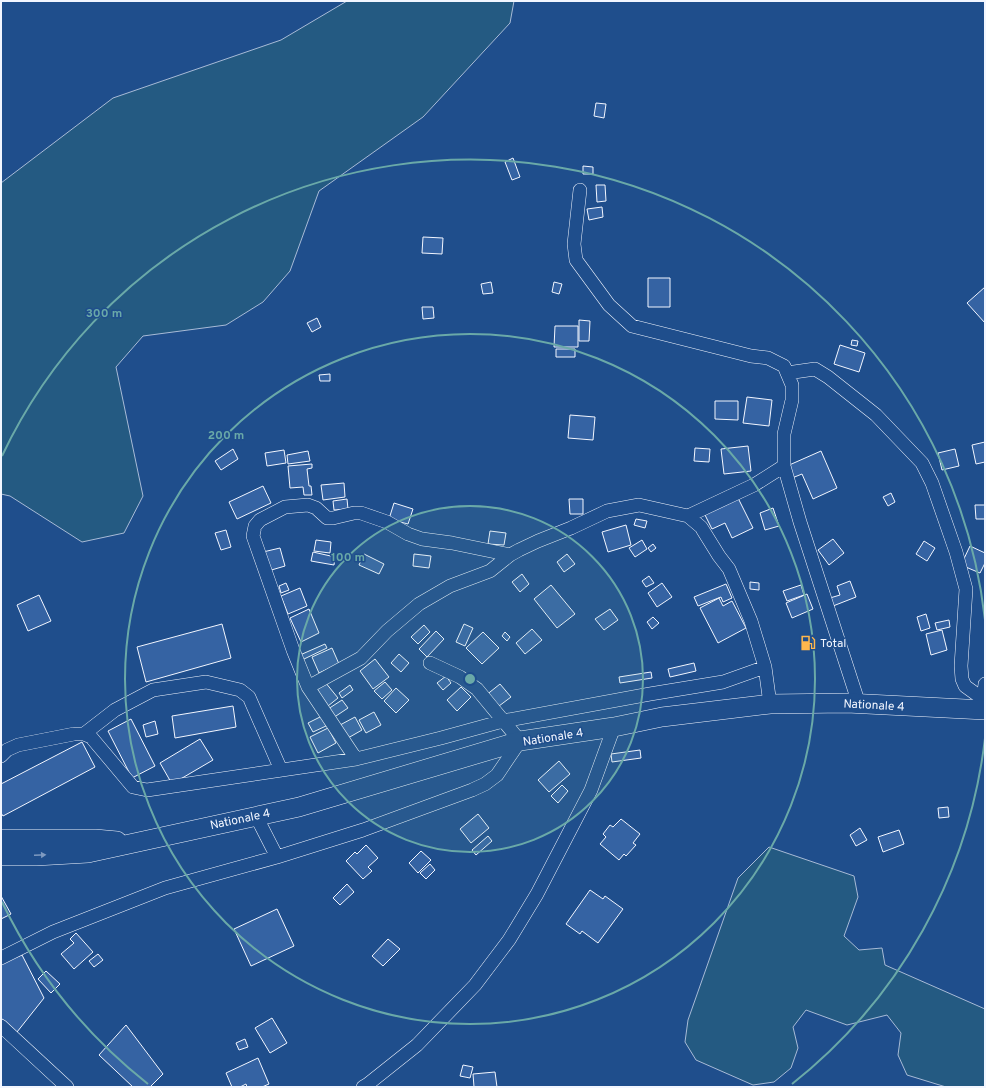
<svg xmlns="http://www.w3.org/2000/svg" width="986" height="1088" viewBox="0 0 986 1088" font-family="Overpass,sans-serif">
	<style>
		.green { fill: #245a82; stroke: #a8bbd7 }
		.building { fill: #3563a3; stroke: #f2f6ff }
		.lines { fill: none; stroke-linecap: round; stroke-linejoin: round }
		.minor-casing { stroke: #f2f6ff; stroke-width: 14 }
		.highway-casing { stroke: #f2f6ff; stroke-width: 20 }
		.minor { stroke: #1f4e8c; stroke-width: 13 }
		.highway { stroke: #1f4e8c; stroke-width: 19 }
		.oneway { fill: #7e9ac0 }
		.ring { fill: none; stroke: #6aa9a8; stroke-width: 2 }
		.labels { text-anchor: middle; stroke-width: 3; stroke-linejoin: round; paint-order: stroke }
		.poi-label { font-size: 12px; fill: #f2f6ff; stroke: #1f4e8c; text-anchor: start }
		.street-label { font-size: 12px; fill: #f2f6ff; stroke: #1f4e8c }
		.centre { fill: #6aa9a8; stroke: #1f4e8c; stroke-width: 2 }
		.ring-label { font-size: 12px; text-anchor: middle; font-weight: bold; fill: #6aa9a8; stroke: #1f4e8c; stroke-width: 3; stroke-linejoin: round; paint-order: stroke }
	</style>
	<rect width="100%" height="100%" fill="#1f4e8c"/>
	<path class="green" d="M 347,1 L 514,1 L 510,23 L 423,117 L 319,191 L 290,271 L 263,302 L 226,325 L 143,336 L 116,367 L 143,496 L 124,533 L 82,542 L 10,496 L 1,494 L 1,183 L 113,98 L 281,40 Z
		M 769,847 L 854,876 L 858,897 L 844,936 L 859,950 L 882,948 L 885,965 L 985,1009 L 985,1087 L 946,1087 L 907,1075 L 898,1055 L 901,1033 L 887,1015 L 847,1025 L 806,1010 L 793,1027 L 798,1048 L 791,1068 L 774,1082 L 753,1085 L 696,1060 L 685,1042 L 688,1020 L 738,878 Z"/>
	<path class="building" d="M 596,103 L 606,104 L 604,118 L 594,116 Z
		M 513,158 L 520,177 L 512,180 L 505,162 Z
		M 583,166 L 593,167 L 593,174 L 583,174 Z
		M 596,185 L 605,185 L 606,201 L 597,202 Z
		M 602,207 L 603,217 L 589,220 L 587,209 Z
		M 423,237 L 443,238 L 442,254 L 422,253 Z
		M 648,278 L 670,278 L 670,307 L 648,307 Z
		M 491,282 L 493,293 L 483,294 L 481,284 Z
		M 554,282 L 562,284 L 559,294 L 552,292 Z
		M 985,287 L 985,323 L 967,303 Z
		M 422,307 L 433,307 L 434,318 L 423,319 Z
		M 317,318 L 321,327 L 312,332 L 307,323 Z
		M 579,320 L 590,321 L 589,341 L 579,341 Z
		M 555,326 L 578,326 L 578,347 L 554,347 Z
		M 852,340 L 858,341 L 857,346 L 851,345 Z
		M 840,345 L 865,353 L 859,372 L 834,364 Z
		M 556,349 L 575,349 L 575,357 L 556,357 Z
		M 330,374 L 330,381 L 320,381 L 319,375 Z
		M 747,397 L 772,400 L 769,426 L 743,423 Z
		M 715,401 L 738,401 L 738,420 L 715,419 Z
		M 570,415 L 595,417 L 593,440 L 568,438 Z
		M 985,442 L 985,462 L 976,464 L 972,445 Z
		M 748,446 L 751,471 L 724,474 L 721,449 Z
		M 695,448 L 710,449 L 709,462 L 694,461 Z
		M 233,449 L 238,459 L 221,470 L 215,461 Z
		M 955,449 L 959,466 L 942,470 L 938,453 Z
		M 284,450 L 286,463 L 267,466 L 265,453 Z
		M 308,451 L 310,461 L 288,464 L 287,455 Z
		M 821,451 L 837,488 L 813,499 L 802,474 L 792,478 L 787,466 Z
		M 312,464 L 312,468 L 307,469 L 309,486 L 311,486 L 312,495 L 304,495 L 303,487 L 290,488 L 288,466 Z
		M 344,483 L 345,497 L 323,500 L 321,485 Z
		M 263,486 L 271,503 L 237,519 L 229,502 Z
		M 891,493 L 895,502 L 888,506 L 883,497 Z
		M 736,494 L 753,528 L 732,538 L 725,523 L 712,529 L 703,511 Z
		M 347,499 L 348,509 L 334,510 L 333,501 Z
		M 569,499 L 583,499 L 583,514 L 570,514 Z
		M 394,503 L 413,509 L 408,524 L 389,519 Z
		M 975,505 L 985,505 L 985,519 L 976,519 Z
		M 773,508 L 779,526 L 765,530 L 760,513 Z
		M 636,519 L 647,521 L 645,528 L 634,525 Z
		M 626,525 L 631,545 L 608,552 L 602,532 Z
		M 226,530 L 231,547 L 221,550 L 215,533 Z
		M 490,531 L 506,533 L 504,545 L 488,544 Z
		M 833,539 L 844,553 L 829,565 L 818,550 Z
		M 316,540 L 331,542 L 330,553 L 314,551 Z
		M 642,540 L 647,549 L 635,557 L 629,548 Z
		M 924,541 L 935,548 L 927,561 L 916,554 Z
		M 653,544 L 656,548 L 651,552 L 648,548 Z
		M 970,546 L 985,553 L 985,563 L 980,573 L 961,565 Z
		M 280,548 L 285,566 L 268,571 L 263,552 Z
		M 313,552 L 335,557 L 334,565 L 311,561 Z
		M 364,554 L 384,564 L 379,574 L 359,565 Z
		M 414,554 L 431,556 L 429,568 L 413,566 Z
		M 567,554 L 575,564 L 564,572 L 557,562 Z
		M 522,574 L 529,584 L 520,592 L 512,582 Z
		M 649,576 L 654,583 L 646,587 L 642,581 Z
		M 850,581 L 856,597 L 833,606 L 830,598 L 840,595 L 837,586 Z
		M 750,582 L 759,583 L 759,590 L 750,589 Z
		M 286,583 L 289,590 L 281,593 L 279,586 Z
		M 662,583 L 672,597 L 657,607 L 648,593 Z
		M 726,584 L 732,598 L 723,602 L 721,597 L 698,606 L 694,597 Z
		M 551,585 L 575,614 L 557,628 L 534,599 Z
		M 801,585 L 804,595 L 787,601 L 783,591 Z
		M 300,588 L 307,606 L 288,614 L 281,596 Z
		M 807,594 L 813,609 L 792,618 L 786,603 Z
		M 39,595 L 51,621 L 28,631 L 17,605 Z
		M 719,598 L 723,606 L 732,601 L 746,628 L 718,643 L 700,608 Z
		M 309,609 L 319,633 L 301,642 L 290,618 Z
		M 610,609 L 618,620 L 604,630 L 595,619 Z
		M 926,614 L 930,628 L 921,631 L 917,617 Z
		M 653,617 L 659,623 L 652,629 L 647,622 Z
		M 949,620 L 950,627 L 937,630 L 935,623 Z
		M 222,624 L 231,658 L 146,682 L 137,647 Z
		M 464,624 L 473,628 L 465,646 L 456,642 Z
		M 424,625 L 430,632 L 418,644 L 411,637 Z
		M 532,629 L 542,640 L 525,654 L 516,643 Z
		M 942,630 L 947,650 L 931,655 L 926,634 Z
		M 436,631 L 444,639 L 427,657 L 419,649 Z
		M 483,632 L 499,648 L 482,664 L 466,648 Z
		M 505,632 L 510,637 L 507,641 L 502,636 Z
		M 325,644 L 327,648 L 302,660 L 300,655 Z
		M 332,648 L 339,664 L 319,673 L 312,657 Z
		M 399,654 L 409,663 L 401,672 L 391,663 Z
		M 375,659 L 389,677 L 373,689 L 360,671 Z
		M 694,663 L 696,671 L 670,677 L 668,669 Z
		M 651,672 L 652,678 L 620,683 L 619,677 Z
		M 446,676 L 451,683 L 443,690 L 437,683 Z
		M 325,682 L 338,698 L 328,706 L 315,690 Z
		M 385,682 L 392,690 L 382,699 L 374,691 Z
		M 500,684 L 511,697 L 495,709 L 485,696 Z
		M 350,685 L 353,690 L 342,698 L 339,693 Z
		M 461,687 L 471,697 L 457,711 L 447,700 Z
		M 396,688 L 409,700 L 396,713 L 384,701 Z
		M 342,700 L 348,708 L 333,718 L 328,709 Z
		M 233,706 L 236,727 L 175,738 L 172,716 Z
		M 374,712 L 381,725 L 366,733 L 359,720 Z
		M 322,716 L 326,726 L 313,732 L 308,723 Z
		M 355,717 L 362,730 L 348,738 L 340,725 Z
		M 131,719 L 155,766 L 132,778 L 108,731 Z
		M 155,721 L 158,734 L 146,737 L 143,725 Z
		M 328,728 L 336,743 L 318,753 L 310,737 Z
		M 200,739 L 213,760 L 172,784 L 160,763 Z
		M 82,742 L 95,767 L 3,816 L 1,813 L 1,784 Z
		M 640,750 L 641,758 L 612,762 L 611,754 Z
		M 559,761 L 570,774 L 549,792 L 538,780 Z
		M 562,785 L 568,791 L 558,803 L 551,796 Z
		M 948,807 L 949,817 L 939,818 L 938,808 Z
		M 478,814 L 489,828 L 471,843 L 460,829 Z
		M 621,819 L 640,834 L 633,843 L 636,845 L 626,856 L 624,854 L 619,860 L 600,844 L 606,837 L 603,834 L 610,825 L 613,827 Z
		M 860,828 L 867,840 L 856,846 L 850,835 Z
		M 899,830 L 904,844 L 883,852 L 878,837 Z
		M 488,836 L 492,841 L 476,855 L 472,850 Z
		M 366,845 L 378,858 L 368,867 L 372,871 L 363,879 L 346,861 L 355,852 L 357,854 Z
		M 421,851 L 431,860 L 418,873 L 409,863 Z
		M 430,864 L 435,870 L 426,879 L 420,873 Z
		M 347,884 L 354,892 L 340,905 L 333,898 Z
		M 590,890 L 603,899 L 605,896 L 623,909 L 598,943 L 582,931 L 580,934 L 566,924 Z
		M 1,896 L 11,914 L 1,919 Z
		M 277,909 L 294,946 L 251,966 L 234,929 Z
		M 76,933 L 93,952 L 74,969 L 61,954 L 74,943 L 70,939 Z
		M 388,939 L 400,949 L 383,966 L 372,956 Z
		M 98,954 L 103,960 L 94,967 L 89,961 Z
		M 22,955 L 44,998 L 17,1032 L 1,1018 L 1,963 Z
		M 46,971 L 60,984 L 51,993 L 38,979 Z
		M 272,1018 L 287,1043 L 270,1053 L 255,1028 Z
		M 126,1025 L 163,1074 L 150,1087 L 133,1087 L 99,1055 Z
		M 245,1039 L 248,1047 L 239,1050 L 236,1043 Z
		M 258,1058 L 269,1084 L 262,1087 L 247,1087 L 246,1084 L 240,1087 L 232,1087 L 226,1073 Z
		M 463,1065 L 473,1067 L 470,1078 L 460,1076 Z
		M 495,1072 L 497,1087 L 474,1087 L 473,1074 Z"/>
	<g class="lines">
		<g class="minor-casing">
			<path id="minor" d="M 580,190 L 574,244 L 576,260 L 609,305 L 632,326 L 751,356 L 768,358 L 784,366 L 792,385 L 792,400 L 784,434 L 784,466 L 800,522 L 859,704
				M 787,373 L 815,369 L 828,377 L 876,415 L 922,463 L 932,483 L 956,552 L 966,589 L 961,666 L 962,679 L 965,686 L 983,699
				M 688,516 L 754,485 L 784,466
				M 308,687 L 361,658 L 387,631 L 419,604 L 450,586 L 490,571 L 510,555 L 519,550 L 538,541 L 571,528 L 607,511 L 639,505 L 688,516 L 701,527 L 719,556 L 729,569 L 751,621 L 765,667 L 770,704
				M 982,706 L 985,684
				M 84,734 L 115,710 L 153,690 L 206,682 L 240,690 L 249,697 L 281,770
				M 1,756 L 7,750 L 18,745 L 74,734 L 84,734 L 91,737 L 133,787 L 147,790 L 356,759 L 441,738 L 503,721 L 650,694 L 723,682 L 765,667
				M 356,759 L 308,687 L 293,650 L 253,536 L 255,526 L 260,520 L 285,507 L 308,505 L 316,508 L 327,518 L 333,518 L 354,513 L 361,513 L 387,522 L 408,534 L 422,539 L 452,543 L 510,555
				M 256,816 L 277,857
				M 1,958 L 53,932 L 165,888 L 277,857 L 363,830 L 472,790 L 485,784 L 497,775 L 520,741 L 477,689 L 460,677 L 430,663
				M 1,1026 L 67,1087
				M 363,1087 L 368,1084 L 417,1045 L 475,985 L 509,940 L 537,894 L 591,790 L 614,727"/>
		</g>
		<g class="highway-casing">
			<path id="highway" d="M 1,839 L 95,839 L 117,841
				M 1,856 L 36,856 L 88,853 L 299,807 L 520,741 L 614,727 L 662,717 L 770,704 L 847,703 L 985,710"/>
		</g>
		<use href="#minor" class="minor"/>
		<use href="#highway" class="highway"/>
	</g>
	<defs><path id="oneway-solid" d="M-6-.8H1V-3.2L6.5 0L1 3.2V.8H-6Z"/></defs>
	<use class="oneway" href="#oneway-solid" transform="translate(40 855) rotate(-3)"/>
	<circle cx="470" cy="679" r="173" fill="#6aa9a8" fill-opacity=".12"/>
	<g class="ring">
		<circle cx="470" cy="679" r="173"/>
		<circle cx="470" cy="679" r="345"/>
		<path d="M985 738A518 518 0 0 1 792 1084M148 1084A518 518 0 0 1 2 902M2 456A518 518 0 0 1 985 620"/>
	</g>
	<defs>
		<g id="fuel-bare" transform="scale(1.2)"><path d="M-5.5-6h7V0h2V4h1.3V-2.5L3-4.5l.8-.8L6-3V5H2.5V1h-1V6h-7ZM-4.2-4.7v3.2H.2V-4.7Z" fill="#ffb74d" stroke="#1f4e8c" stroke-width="2.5" paint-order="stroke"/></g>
	</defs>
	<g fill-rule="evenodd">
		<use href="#fuel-bare" x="808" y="643"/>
	</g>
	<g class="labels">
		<g class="poi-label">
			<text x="820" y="647">Total</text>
		</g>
		<g class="street-label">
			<text transform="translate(874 705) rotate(3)" y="4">Nationale 4</text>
			<text transform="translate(553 737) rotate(-9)" y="4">Nationale 4</text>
			<text transform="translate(240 819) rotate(-12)" y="4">Nationale 4</text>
		</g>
	</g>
	<circle cx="470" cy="679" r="6" class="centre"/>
	<g class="ring-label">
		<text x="104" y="317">300 m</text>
		<text x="226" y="439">200 m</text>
		<text x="348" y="561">100 m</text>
	</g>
	<rect width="986" height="1088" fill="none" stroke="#f2f6ff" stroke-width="4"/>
</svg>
